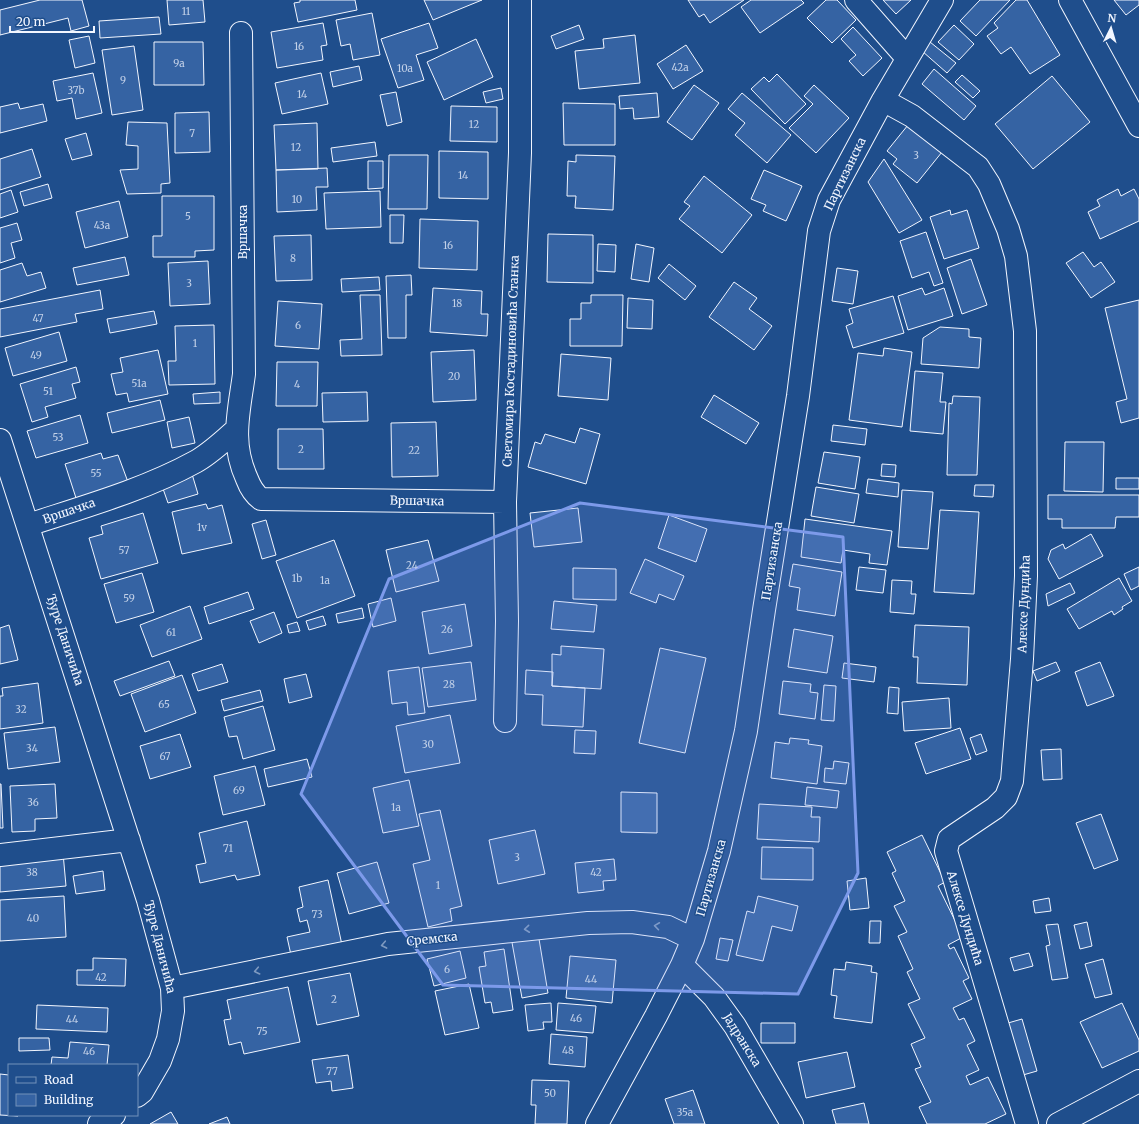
<svg xmlns="http://www.w3.org/2000/svg" width="1139" height="1124" viewBox="0 0 1139 1124" font-family="Merriweather,serif">
	<style>
		.building { fill: #3563a3; stroke: #f2f6ff }
		.lines { fill: none; stroke-linecap: round; stroke-linejoin: round }
		.minor-casing { stroke: #f2f6ff; stroke-width: 24 }
		.major-casing { stroke: #f2f6ff; stroke-width: 24 }
		.minor { stroke: #1f4e8c; stroke-width: 22 }
		.major { stroke: #1f4e8c; stroke-width: 22 }
		.oneway { stroke: #7e9ac0 }
		.marked { fill: #7d9aea; fill-opacity: 0.2; stroke: #7d9aea; stroke-width: 3; stroke-linejoin: round }
		.labels { text-anchor: middle; stroke-width: 3; stroke-linejoin: round; paint-order: stroke }
		.number-label { font-size: 10px; fill: #c3d1e8 }
		.street-label { font-size: 12px; fill: #f2f6ff; stroke: #1f4e8c }
	</style>
	<rect width="100%" height="100%" fill="#1f4e8c"/>
	<path class="building" d="M 40,0 L 82,0 L 89,26 L 71,31 L 68,18 L 0,35 L 0,10 Z
		M 167,0 L 203,0 L 205,22 L 169,25 Z
		M 300,0 L 355,0 L 357,10 L 298,22 L 294,3 L 300,2 Z
		M 424,0 L 482,0 L 433,20 Z
		M 688,0 L 744,0 L 710,23 L 704,14 L 699,17 Z
		M 751,0 L 801,0 L 804,3 L 760,33 L 741,7 Z
		M 826,0 L 837,0 L 856,20 L 832,43 L 807,18 Z
		M 883,0 L 911,0 L 896,14 Z
		M 980,0 L 1010,0 L 976,36 L 960,21 Z
		M 1016,0 L 1027,0 L 1060,55 L 1030,74 L 1011,47 L 1001,54 L 987,36 L 998,28 L 994,23 Z
		M 1114,0 L 1139,0 L 1139,5 L 1126,15 Z
		M 372,13 L 380,55 L 353,60 L 350,44 L 341,46 L 336,20 Z
		M 159,17 L 161,34 L 100,38 L 99,21 Z
		M 323,23 L 327,45 L 321,46 L 323,60 L 277,68 L 271,32 Z
		M 429,23 L 438,48 L 416,55 L 424,80 L 398,88 L 381,39 Z
		M 579,25 L 584,39 L 556,49 L 551,36 Z
		M 954,25 L 974,44 L 959,60 L 938,42 Z
		M 853,27 L 882,58 L 863,76 L 849,61 L 856,55 L 841,39 Z
		M 635,35 L 640,83 L 579,89 L 575,51 L 604,48 L 603,39 Z
		M 89,36 L 95,63 L 75,68 L 69,40 Z
		M 476,39 L 493,77 L 444,100 L 427,62 Z
		M 154,42 L 203,42 L 204,85 L 154,85 Z
		M 930,42 L 956,63 L 947,73 L 922,51 Z
		M 686,45 L 703,71 L 673,89 L 657,64 Z
		M 134,46 L 143,110 L 112,115 L 102,50 Z
		M 359,66 L 362,80 L 333,87 L 330,72 Z
		M 934,69 L 976,106 L 964,120 L 922,84 Z
		M 93,73 L 102,113 L 76,119 L 72,98 L 57,101 L 53,81 Z
		M 321,73 L 328,104 L 282,114 L 275,83 Z
		M 777,74 L 806,104 L 785,124 L 751,89 L 764,77 L 769,82 Z
		M 962,75 L 980,91 L 973,98 L 955,82 Z
		M 1052,76 L 1090,122 L 1033,169 L 995,124 Z
		M 694,85 L 719,103 L 692,140 L 667,122 Z
		M 814,85 L 849,118 L 816,153 L 789,128 L 813,104 L 804,96 Z
		M 501,88 L 503,99 L 486,103 L 483,92 Z
		M 396,92 L 402,122 L 387,126 L 380,95 Z
		M 657,93 L 659,117 L 634,119 L 633,108 L 620,109 L 619,96 Z
		M 742,93 L 791,135 L 767,163 L 735,135 L 745,123 L 728,109 Z
		M 18,103 L 20,109 L 43,104 L 47,121 L 0,133 L 0,107 Z
		M 563,103 L 615,104 L 615,145 L 564,145 Z
		M 451,106 L 497,107 L 497,142 L 450,141 Z
		M 209,112 L 210,152 L 175,153 L 175,113 Z
		M 128,122 L 167,123 L 170,183 L 161,184 L 161,193 L 127,194 L 120,170 L 138,169 L 138,146 L 126,145 Z
		M 317,123 L 318,169 L 276,170 L 274,125 Z
		M 908,125 L 942,152 L 917,183 L 893,164 L 897,159 L 887,151 Z
		M 86,133 L 92,155 L 72,160 L 65,139 Z
		M 375,142 L 377,156 L 333,162 L 331,148 Z
		M 32,149 L 41,177 L 0,190 L 0,159 Z
		M 439,151 L 488,152 L 488,199 L 439,198 Z
		M 389,155 L 428,155 L 427,209 L 388,209 Z
		M 576,155 L 615,156 L 613,210 L 575,208 L 576,196 L 567,196 L 568,161 L 576,162 Z
		M 884,159 L 922,220 L 899,233 L 868,182 Z
		M 368,161 L 383,161 L 383,188 L 368,189 Z
		M 327,168 L 328,187 L 316,187 L 317,210 L 277,212 L 276,170 Z
		M 764,170 L 802,186 L 786,221 L 763,211 L 766,205 L 751,199 Z
		M 704,176 L 752,215 L 722,253 L 679,219 L 690,206 L 684,202 Z
		M 48,184 L 52,198 L 24,206 L 20,192 Z
		M 1118,189 L 1121,196 L 1134,189 L 1139,199 L 1139,221 L 1100,239 L 1088,212 L 1100,206 L 1097,200 Z
		M 11,190 L 18,212 L 0,218 L 0,194 Z
		M 380,191 L 381,227 L 326,229 L 324,193 Z
		M 162,196 L 214,196 L 214,250 L 195,251 L 195,257 L 153,257 L 153,236 L 162,236 Z
		M 119,201 L 128,237 L 85,248 L 76,212 Z
		M 950,210 L 951,215 L 967,210 L 979,248 L 944,259 L 930,217 Z
		M 390,215 L 404,215 L 403,243 L 390,243 Z
		M 420,219 L 478,221 L 477,270 L 419,268 Z
		M 17,223 L 22,240 L 11,243 L 15,258 L 0,263 L 0,228 Z
		M 926,232 L 943,283 L 934,286 L 929,272 L 912,278 L 900,241 Z
		M 548,234 L 593,235 L 593,283 L 547,282 Z
		M 311,235 L 312,280 L 276,281 L 274,236 Z
		M 598,244 L 616,245 L 615,272 L 597,271 Z
		M 636,244 L 654,248 L 649,282 L 631,279 Z
		M 1083,252 L 1094,267 L 1101,262 L 1115,282 L 1091,298 L 1066,263 Z
		M 125,257 L 129,275 L 77,285 L 73,268 Z
		M 971,259 L 987,305 L 962,314 L 947,268 Z
		M 208,261 L 210,304 L 170,306 L 168,263 Z
		M 22,263 L 27,276 L 41,272 L 46,288 L 0,302 L 0,270 Z
		M 669,264 L 696,286 L 685,300 L 658,278 Z
		M 837,268 L 858,271 L 853,304 L 832,301 Z
		M 411,275 L 412,295 L 406,295 L 406,338 L 388,338 L 386,276 Z
		M 379,277 L 380,290 L 342,292 L 341,279 Z
		M 734,282 L 757,298 L 749,309 L 772,326 L 754,350 L 709,317 Z
		M 433,288 L 482,291 L 481,314 L 488,314 L 487,336 L 430,332 Z
		M 922,288 L 925,295 L 944,288 L 953,316 L 908,330 L 898,296 Z
		M 100,290 L 103,309 L 75,314 L 77,322 L 0,337 L 0,309 Z
		M 360,295 L 380,295 L 382,355 L 341,356 L 340,340 L 362,339 Z
		M 591,295 L 623,295 L 622,346 L 570,346 L 570,319 L 581,319 L 581,303 L 591,303 Z
		M 893,296 L 904,333 L 853,348 L 846,326 L 853,323 L 849,309 Z
		M 628,298 L 653,300 L 652,329 L 627,328 Z
		M 1139,300 L 1139,418 L 1121,423 L 1116,402 L 1127,399 L 1105,308 Z
		M 278,301 L 322,304 L 319,349 L 275,346 Z
		M 154,311 L 157,324 L 110,333 L 107,319 Z
		M 214,325 L 215,384 L 169,385 L 168,361 L 176,361 L 175,326 Z
		M 940,327 L 969,329 L 969,337 L 981,338 L 979,368 L 921,364 L 923,338 Z
		M 59,332 L 67,361 L 13,376 L 5,348 Z
		M 884,348 L 912,352 L 902,427 L 849,420 L 858,353 L 883,356 Z
		M 158,350 L 168,394 L 129,402 L 127,393 L 116,395 L 111,374 L 123,372 L 120,358 Z
		M 474,350 L 476,400 L 433,402 L 431,352 Z
		M 561,354 L 611,358 L 608,400 L 558,396 Z
		M 277,362 L 318,362 L 317,406 L 276,406 Z
		M 76,367 L 80,382 L 72,384 L 76,398 L 45,407 L 48,417 L 32,422 L 20,384 Z
		M 915,371 L 943,373 L 940,402 L 946,402 L 943,434 L 910,431 Z
		M 220,392 L 220,403 L 194,404 L 193,394 Z
		M 367,392 L 368,421 L 323,422 L 322,393 Z
		M 714,395 L 759,423 L 746,444 L 701,417 Z
		M 953,396 L 980,397 L 977,475 L 947,475 L 949,403 L 952,404 Z
		M 160,400 L 165,420 L 112,433 L 107,413 Z
		M 80,415 L 88,443 L 36,458 L 27,431 Z
		M 189,417 L 195,443 L 172,448 L 167,422 Z
		M 436,422 L 438,476 L 392,477 L 391,423 Z
		M 833,425 L 867,429 L 865,445 L 831,441 Z
		M 580,428 L 600,434 L 586,484 L 528,467 L 535,442 L 541,444 L 545,434 L 575,443 Z
		M 278,429 L 323,429 L 324,469 L 278,469 Z
		M 1065,442 L 1104,442 L 1103,492 L 1064,491 Z
		M 824,452 L 860,457 L 855,489 L 818,483 Z
		M 101,453 L 103,459 L 118,455 L 128,482 L 76,498 L 65,464 Z
		M 882,464 L 896,465 L 895,477 L 881,476 Z
		M 192,474 L 198,494 L 168,503 L 161,483 Z
		M 1116,478 L 1139,478 L 1139,489 L 1116,489 Z
		M 868,479 L 899,483 L 898,497 L 866,493 Z
		M 975,485 L 994,485 L 993,497 L 974,496 Z
		M 816,487 L 859,494 L 854,523 L 811,516 Z
		M 902,490 L 933,492 L 928,549 L 898,547 Z
		M 1048,495 L 1139,495 L 1139,517 L 1116,517 L 1115,528 L 1062,528 L 1062,519 L 1048,519 Z
		M 206,504 L 208,509 L 222,505 L 232,543 L 182,554 L 172,512 Z
		M 578,508 L 582,542 L 534,547 L 530,513 Z
		M 940,510 L 979,512 L 974,594 L 934,592 Z
		M 143,513 L 158,563 L 101,579 L 89,538 L 103,534 L 101,526 Z
		M 669,515 L 707,529 L 696,562 L 658,548 Z
		M 805,519 L 892,531 L 887,565 L 869,563 L 870,554 L 843,550 L 841,563 L 801,557 Z
		M 266,520 L 276,555 L 262,559 L 252,524 Z
		M 1091,534 L 1103,556 L 1059,579 L 1048,559 L 1051,550 L 1063,544 L 1065,549 Z
		M 334,540 L 355,596 L 297,618 L 276,561 Z
		M 428,540 L 439,581 L 396,592 L 386,550 Z
		M 645,559 L 684,576 L 674,600 L 659,594 L 656,603 L 630,593 Z
		M 793,564 L 842,572 L 835,616 L 797,610 L 800,588 L 789,586 Z
		M 859,567 L 886,570 L 883,593 L 856,590 Z
		M 1139,567 L 1139,586 L 1131,590 L 1124,574 Z
		M 573,568 L 616,569 L 616,600 L 573,599 Z
		M 142,573 L 154,612 L 116,623 L 104,584 Z
		M 1119,578 L 1132,601 L 1122,607 L 1123,609 L 1114,615 L 1112,611 L 1079,629 L 1067,609 Z
		M 892,580 L 912,581 L 911,594 L 916,594 L 914,614 L 890,612 Z
		M 1070,583 L 1075,593 L 1048,606 L 1046,594 Z
		M 248,592 L 254,609 L 209,624 L 204,607 Z
		M 391,598 L 396,621 L 373,627 L 368,604 Z
		M 554,601 L 597,605 L 594,632 L 551,629 Z
		M 465,604 L 472,646 L 429,654 L 422,612 Z
		M 190,606 L 202,639 L 152,657 L 140,625 Z
		M 362,608 L 364,618 L 338,623 L 336,614 Z
		M 274,612 L 282,633 L 259,643 L 250,621 Z
		M 323,616 L 326,625 L 309,630 L 306,621 Z
		M 297,622 L 300,631 L 289,633 L 287,625 Z
		M 9,625 L 18,660 L 0,664 L 0,628 Z
		M 915,625 L 969,627 L 967,685 L 917,683 L 918,657 L 913,657 Z
		M 794,629 L 833,636 L 827,673 L 788,667 Z
		M 561,646 L 604,649 L 601,689 L 552,686 L 552,654 L 561,655 Z
		M 660,648 L 706,658 L 685,753 L 639,743 Z
		M 169,661 L 175,676 L 120,696 L 114,681 Z
		M 471,662 L 476,700 L 428,707 L 422,668 Z
		M 1056,662 L 1060,671 L 1037,681 L 1033,671 Z
		M 1100,662 L 1114,696 L 1087,706 L 1075,672 Z
		M 844,663 L 876,667 L 874,682 L 842,678 Z
		M 222,664 L 228,682 L 198,691 L 192,674 Z
		M 419,667 L 425,713 L 408,715 L 407,702 L 392,704 L 388,671 Z
		M 526,670 L 553,672 L 552,686 L 585,688 L 583,727 L 542,725 L 543,695 L 525,694 Z
		M 306,674 L 312,697 L 289,703 L 284,679 Z
		M 182,675 L 196,713 L 145,732 L 131,694 Z
		M 783,681 L 811,684 L 810,692 L 818,693 L 815,719 L 779,714 Z
		M 38,683 L 43,723 L 0,729 L 0,696 L 3,696 L 2,688 Z
		M 824,685 L 836,686 L 834,721 L 821,720 Z
		M 889,687 L 899,688 L 898,714 L 887,713 Z
		M 260,690 L 263,701 L 224,711 L 221,700 Z
		M 949,698 L 951,728 L 904,731 L 902,702 Z
		M 263,706 L 275,750 L 243,759 L 237,736 L 229,737 L 224,717 Z
		M 450,715 L 460,763 L 405,773 L 396,726 Z
		M 55,727 L 60,762 L 8,769 L 4,733 Z
		M 960,728 L 971,759 L 926,774 L 915,743 Z
		M 575,730 L 596,731 L 595,754 L 574,753 Z
		M 180,734 L 191,767 L 150,779 L 140,746 Z
		M 981,734 L 987,751 L 976,755 L 970,738 Z
		M 790,738 L 809,740 L 808,744 L 822,746 L 817,784 L 771,778 L 775,742 L 789,744 Z
		M 1061,749 L 1062,779 L 1043,780 L 1041,750 Z
		M 307,759 L 312,777 L 268,787 L 264,769 Z
		M 834,761 L 849,763 L 846,784 L 824,782 L 825,768 L 833,769 Z
		M 255,766 L 265,805 L 223,815 L 214,776 Z
		M 409,780 L 419,826 L 383,833 L 373,788 Z
		M 0,784 L 1,784 L 3,828 L 0,828 Z
		M 55,784 L 57,818 L 35,819 L 35,831 L 12,832 L 10,786 Z
		M 807,787 L 839,791 L 837,808 L 805,805 Z
		M 621,792 L 657,793 L 657,833 L 621,832 Z
		M 759,804 L 812,807 L 811,817 L 820,817 L 819,842 L 757,839 Z
		M 440,810 L 462,906 L 450,909 L 452,921 L 428,927 L 413,864 L 430,860 L 419,814 Z
		M 1101,814 L 1118,860 L 1094,869 L 1076,823 Z
		M 247,821 L 260,875 L 237,880 L 235,875 L 200,883 L 196,865 L 206,863 L 199,833 Z
		M 535,830 L 545,874 L 498,884 L 489,840 Z
		M 922,835 L 945,882 L 938,886 L 963,937 L 948,945 L 950,949 L 954,947 L 969,978 L 963,981 L 972,999 L 953,1008 L 959,1020 L 964,1018 L 975,1041 L 967,1045 L 979,1070 L 966,1076 L 970,1085 L 988,1077 L 1006,1114 L 985,1124 L 927,1124 L 919,1107 L 931,1102 L 915,1069 L 921,1067 L 911,1044 L 925,1038 L 908,1004 L 920,999 L 907,972 L 913,969 L 898,936 L 907,932 L 894,906 L 905,901 L 892,873 L 896,871 L 887,852 Z
		M 762,847 L 813,848 L 813,880 L 761,879 Z
		M 63,853 L 66,886 L 0,892 L 0,859 Z
		M 614,859 L 616,880 L 603,881 L 604,890 L 578,893 L 575,863 Z
		M 377,862 L 389,903 L 349,914 L 337,873 Z
		M 103,871 L 105,890 L 76,894 L 73,876 Z
		M 866,878 L 869,908 L 850,910 L 847,881 Z
		M 328,880 L 342,945 L 291,955 L 287,937 L 310,932 L 307,920 L 300,922 L 297,909 L 303,907 L 299,887 Z
		M 64,896 L 66,937 L 0,941 L 0,900 Z
		M 758,896 L 798,906 L 792,931 L 772,926 L 763,961 L 736,955 L 747,911 L 754,913 Z
		M 1049,898 L 1051,911 L 1035,913 L 1033,901 Z
		M 870,921 L 881,921 L 880,943 L 869,943 Z
		M 1087,922 L 1092,946 L 1080,949 L 1074,925 Z
		M 1058,924 L 1068,978 L 1052,980 L 1046,946 L 1050,945 L 1046,925 Z
		M 538,933 L 548,993 L 522,998 L 511,937 Z
		M 720,938 L 733,940 L 728,961 L 716,959 Z
		M 504,949 L 513,1010 L 493,1013 L 491,1002 L 485,1003 L 479,967 L 486,966 L 484,952 Z
		M 460,951 L 466,978 L 434,986 L 427,959 Z
		M 1029,953 L 1033,966 L 1014,971 L 1010,958 Z
		M 570,956 L 616,960 L 612,1003 L 566,998 Z
		M 93,958 L 126,959 L 125,986 L 77,985 L 77,970 L 93,970 Z
		M 1103,959 L 1112,994 L 1095,998 L 1085,964 Z
		M 846,962 L 872,966 L 871,972 L 877,973 L 872,1023 L 834,1018 L 837,996 L 831,995 L 834,969 L 845,970 Z
		M 350,973 L 359,1016 L 317,1025 L 308,981 Z
		M 469,984 L 479,1028 L 445,1035 L 435,991 Z
		M 288,987 L 300,1042 L 244,1054 L 241,1042 L 229,1045 L 224,1020 L 231,1019 L 227,1000 Z
		M 551,1003 L 552,1022 L 543,1022 L 544,1029 L 528,1031 L 525,1005 Z
		M 558,1003 L 596,1006 L 593,1033 L 556,1030 Z
		M 1122,1003 L 1139,1040 L 1139,1051 L 1102,1068 L 1080,1022 Z
		M 37,1005 L 108,1008 L 107,1032 L 36,1029 Z
		M 1022,1019 L 1037,1071 L 1023,1075 L 1008,1023 Z
		M 761,1023 L 795,1023 L 795,1043 L 761,1043 Z
		M 551,1034 L 587,1037 L 585,1067 L 549,1064 Z
		M 19,1038 L 49,1038 L 50,1050 L 19,1051 Z
		M 70,1042 L 109,1045 L 107,1065 L 51,1065 L 52,1057 L 68,1058 Z
		M 847,1052 L 855,1087 L 806,1098 L 798,1062 Z
		M 348,1055 L 353,1088 L 332,1091 L 331,1081 L 316,1083 L 312,1060 Z
		M 0,1074 L 9,1075 L 9,1115 L 18,1116 L 0,1115 Z
		M 532,1080 L 569,1081 L 567,1124 L 535,1124 L 536,1105 L 531,1105 Z
		M 693,1090 L 705,1124 L 674,1124 L 665,1099 Z
		M 864,1103 L 869,1124 L 836,1124 L 832,1110 Z
		M 171,1112 L 178,1124 L 150,1124 Z
		M 227,1117 L 230,1124 L 209,1124 Z"/>
	<g class="lines">
		<g class="minor-casing">
			<path id="minor" d="M 856,0 L 907,58
				M 241,33 L 244,374 C 239,412 230,442 247,479 C 250,487 254,494 261,499 L 505,502
				M 883,100 L 912,116 L 978,167 L 989,184 L 1008,229 L 1016,256 L 1025,331 L 1026,576 L 1022,659 L 1012,781 L 1006,797 L 995,808 L 949,839 L 946,851 L 1027,1124
				M 0,440 L 148,900 L 172,988 L 173,1011 L 168,1039 L 160,1061 L 142,1092 L 137,1096
				M 28,525 C 83,507 144,490 195,462 C 210,454 223,441 236,430
				M 505,721 L 507,621 L 505,502 L 520,153 L 520,0
				M 0,855 L 129,840
				M 682,965 L 714,997 L 735,1026 L 792,1124
				M 172,988 L 388,944 L 588,923 L 632,922 L 668,927 L 693,939
				M 99,1124 L 114,1115
				M 597,1124 L 656,1016 L 682,965 L 693,939 L 719,851 L 746,731 L 764,610 L 798,396 L 819,231 L 829,200 L 883,100 L 942,0
				M 1058,1124 L 1139,1081"/>
		</g>
		<g class="major-casing">
			<path id="major" d="M 1070,0 L 1139,126"/>
		</g>
		<use href="#minor" class="minor"/>
		<use href="#major" class="major"/>
	</g>
	<defs><path id="oneway-chevron" d="M-2-3.5L2.5 0L-2 3.5" fill="none" stroke-width="1.6" stroke-linecap="round" stroke-linejoin="round"/></defs>
	<g class="oneway">
		<use href="#oneway-chevron" transform="translate(657 926) rotate(-172)"/>
		<use href="#oneway-chevron" transform="translate(527 929) rotate(174)"/>
		<use href="#oneway-chevron" transform="translate(384 945) rotate(169)"/>
		<use href="#oneway-chevron" transform="translate(257 971) rotate(168)"/>
	</g>
	<path class="marked" d="M 580,503 L 843,537 L 858,873 L 798,994 L 443,985 L 301,794 L 389,579 Z"/>
	<g class="labels">
		<g class="number-label">
			<text x="186" y="15">11</text>
			<text x="299" y="50">16</text>
			<text x="179" y="67">9a</text>
			<text x="680" y="71">42a</text>
			<text x="405" y="72">10a</text>
			<text x="123" y="84">9</text>
			<text x="76" y="94">37b</text>
			<text x="302" y="98">14</text>
			<text x="474" y="128">12</text>
			<text x="192" y="137">7</text>
			<text x="296" y="151">12</text>
			<text x="916" y="159">3</text>
			<text x="463" y="179">14</text>
			<text x="297" y="203">10</text>
			<text x="188" y="220">5</text>
			<text x="102" y="229">43a</text>
			<text x="448" y="249">16</text>
			<text x="293" y="262">8</text>
			<text x="189" y="287">3</text>
			<text x="457" y="307">18</text>
			<text x="38" y="322">47</text>
			<text x="298" y="329">6</text>
			<text x="195" y="347">1</text>
			<text x="36" y="359">49</text>
			<text x="454" y="380">20</text>
			<text x="139" y="387">51a</text>
			<text x="297" y="388">4</text>
			<text x="48" y="395">51</text>
			<text x="58" y="441">53</text>
			<text x="301" y="453">2</text>
			<text x="414" y="454">22</text>
			<text x="96" y="477">55</text>
			<text x="202" y="531">1v</text>
			<text x="124" y="554">57</text>
			<text x="412" y="569">24</text>
			<text x="297" y="582">1b</text>
			<text x="325" y="584">1a</text>
			<text x="129" y="602">59</text>
			<text x="447" y="633">26</text>
			<text x="171" y="636">61</text>
			<text x="449" y="688">28</text>
			<text x="164" y="708">65</text>
			<text x="21" y="713">32</text>
			<text x="428" y="748">30</text>
			<text x="32" y="752">34</text>
			<text x="165" y="760">67</text>
			<text x="239" y="794">69</text>
			<text x="33" y="806">36</text>
			<text x="396" y="811">1a</text>
			<text x="228" y="852">71</text>
			<text x="517" y="861">3</text>
			<text x="32" y="876">38</text>
			<text x="596" y="876">42</text>
			<text x="438" y="889">1</text>
			<text x="317" y="918">73</text>
			<text x="33" y="922">40</text>
			<text x="447" y="973">6</text>
			<text x="101" y="981">42</text>
			<text x="591" y="983">44</text>
			<text x="334" y="1003">2</text>
			<text x="576" y="1022">46</text>
			<text x="72" y="1023">44</text>
			<text x="262" y="1035">75</text>
			<text x="568" y="1054">48</text>
			<text x="89" y="1055">46</text>
			<text x="332" y="1075">77</text>
			<text x="550" y="1097">50</text>
			<text x="685" y="1116">35a</text>
		</g>
		<g class="street-label">
			<text transform="translate(845 174) rotate(-64)" y="4">Партизанска</text>
			<text transform="translate(243 232) rotate(-90)" y="4">Вршачка</text>
			<text transform="translate(511 361) rotate(-88)" y="4">Светомира Костадиновића Станка</text>
			<text transform="translate(417 501) rotate(1)" y="4">Вршачка</text>
			<text transform="translate(69 511) rotate(-19)" y="4">Вршачка</text>
			<text transform="translate(772 561) rotate(-81)" y="4">Партизанска</text>
			<text transform="translate(1024 604) rotate(-88)" y="4">Алексе Дундића</text>
			<text transform="translate(65 640) rotate(72)" y="4">Ђуре Даничића</text>
			<text transform="translate(711 878) rotate(-74)" y="4">Партизанска</text>
			<text transform="translate(965 918) rotate(73)" y="4">Алексе Дундића</text>
			<text transform="translate(432 939) rotate(-6)" y="4">Сремска</text>
			<text transform="translate(160 947) rotate(76)" y="4">Ђуре Даничића</text>
			<text transform="translate(742 1040) rotate(58)" y="4">Јадранска</text>
		</g>
	</g>
	<rect x="8" y="1064" width="130" height="52" fill="#1f4e8c" stroke="#7391ba"/>
	<rect x="16" y="1077" width="20" height="6" fill="#1f4e8c" stroke="#7391ba"/>
	<text x="44" y="1084" font-size="12" fill="#f2f6ff">Road</text>
	<rect x="16" y="1094" width="20" height="12" fill="#3563a3" stroke="#7391ba"/>
	<text x="44" y="1104" font-size="12" fill="#f2f6ff">Building</text>
	<g transform="translate(1111 28) rotate(5)" stroke="#1f4e8c" stroke-width="3" paint-order="stroke">
	<path d="M0-3L7 15L0 10L-7 15Z" fill="#f2f6ff"/>
	<text y="-6" font-size="11" font-weight="bold" text-anchor="middle" fill="#f2f6ff">N</text>
	</g>
	<path d="M10 26v6h84v-6" fill="none" stroke="#f2f6ff" stroke-width="2"/>
	<text x="16" y="26" font-size="12" fill="#f2f6ff" stroke="#1f4e8c" stroke-width="3" paint-order="stroke">20 m</text>
</svg>
